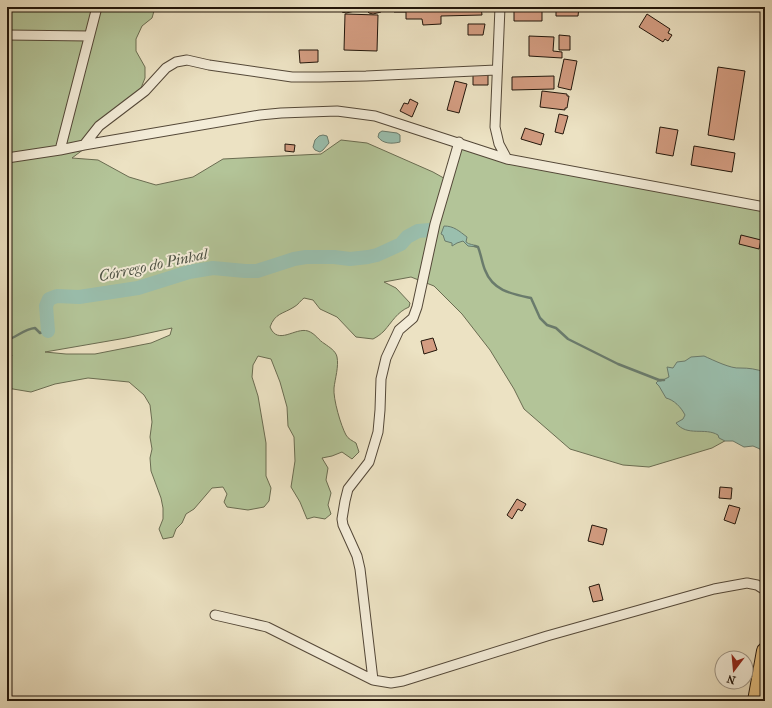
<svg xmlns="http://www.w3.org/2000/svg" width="772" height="708" viewBox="0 0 772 708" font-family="'IM FELL French Canon',serif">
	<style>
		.green { fill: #b3c498; stroke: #6a6c51; fill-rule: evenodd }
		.water { fill: #9abfae; stroke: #6a7b6c }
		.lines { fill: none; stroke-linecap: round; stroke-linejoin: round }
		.stream { stroke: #6a7b6c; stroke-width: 2.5 }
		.river { stroke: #9abfae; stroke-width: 14 }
		.building { fill: #d49d82; stroke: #21150a }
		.street-casing { stroke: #544838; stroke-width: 11 }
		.highway-casing { stroke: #21150a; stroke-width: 18 }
		.street { stroke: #f3ecd8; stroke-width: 9 }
		.highway { stroke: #e6c182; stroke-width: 16 }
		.labels { text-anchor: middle; stroke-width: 4; stroke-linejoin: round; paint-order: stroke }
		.water-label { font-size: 15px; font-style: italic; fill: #4b5043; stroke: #f3ecd8 }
	</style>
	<rect width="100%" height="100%" fill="#ece2c3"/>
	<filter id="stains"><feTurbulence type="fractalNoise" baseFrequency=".005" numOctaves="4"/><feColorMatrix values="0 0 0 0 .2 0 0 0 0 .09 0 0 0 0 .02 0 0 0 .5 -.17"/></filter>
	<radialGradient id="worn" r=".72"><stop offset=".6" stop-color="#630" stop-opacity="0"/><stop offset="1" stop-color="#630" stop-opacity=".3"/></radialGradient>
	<path class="green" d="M 7,7 L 153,7 L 154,11 L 152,18 L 142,26 L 136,39 L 136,51 L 145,67 L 145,78 L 141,88 L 104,125 L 84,149 L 72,158 L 98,160 L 129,177 L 156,185 L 193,177 L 223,159 L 321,154 L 341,140 L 367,143 L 433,172 L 449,181 L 460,141 L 503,156 L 765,205 L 765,402 L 741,432 L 712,448 L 649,467 L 623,465 L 570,449 L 524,409 L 514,389 L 490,350 L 462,314 L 434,286 L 411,277 L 384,282 L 396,288 L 410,303 L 409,307 C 397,312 392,322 384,331 C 381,334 377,337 373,339 L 356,337 L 337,317 L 320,309 L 313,300 L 304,298 C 301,300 298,305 294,307 C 283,314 275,313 270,327 C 278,346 295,327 308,331 C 316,334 318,340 325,344 C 329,347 336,351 337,357 C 339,366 335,379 334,388 C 333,399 341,426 346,435 C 348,439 353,441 356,443 L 359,452 L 352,459 L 342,452 L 332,456 L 322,458 L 328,468 L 326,480 L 331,493 L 328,505 L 331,514 L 325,519 L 314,517 L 307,519 L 300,502 L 291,487 L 295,461 L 294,437 L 288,426 L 287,407 L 280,382 L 271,359 L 258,356 L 253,365 L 252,377 L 258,396 L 266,443 L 266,476 L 271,488 L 269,501 L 264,507 L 248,510 L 227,507 L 224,502 L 227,494 L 223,487 L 212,488 L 194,509 L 186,514 L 182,523 L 176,529 L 173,537 L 163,539 L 159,529 L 163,519 L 163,508 L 161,498 L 151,471 L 150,458 L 152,449 L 150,437 L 152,422 L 150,405 L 144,395 L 129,382 L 88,378 L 55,384 L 31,392 L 7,388 L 7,367 L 12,355 L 7,356 ZM 172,328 L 170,335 L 151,343 L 95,354 L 66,354 L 45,352 L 126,338 Z"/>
	<path class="water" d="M 382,131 L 397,133 L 400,135 L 400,142 C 392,144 383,144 378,137 L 379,133 Z
		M 323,135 L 327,136 L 329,143 L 323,150 L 320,152 L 315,150 L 313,147 L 315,140 L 319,136 Z
		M 444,226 C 454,226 459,231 467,237 L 466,242 C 469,245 474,244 478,247 L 468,246 L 463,241 L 457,243 L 452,246 L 452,243 L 445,241 L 443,235 L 441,234 Z
		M 704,356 C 713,360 731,369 740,368 C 750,368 755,369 765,372 L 765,449 L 762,456 L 760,449 L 753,446 L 744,447 L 733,441 L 725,441 L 719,438 L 718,435 C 705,427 687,437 676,423 L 683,419 L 685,415 C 681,407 674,400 666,398 L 659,386 L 656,383 L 658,381 L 661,381 L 669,377 L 667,367 L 673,368 L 677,362 L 685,361 L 691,357 Z"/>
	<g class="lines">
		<path class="stream" d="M 475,246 L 478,247 C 481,254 482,263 485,270 C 493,291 512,294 531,298 L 540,318 L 547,325 L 556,328 L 568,339 L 618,364 L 659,380 L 664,380
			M 7,340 C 17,337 24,329 35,328 L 40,333 L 48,331"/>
		<path class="river" d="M 48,331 L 46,306 L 49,299 L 57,296 L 79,297 L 138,288 L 189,272 L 213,268 L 245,271 L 257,271 L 294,259 L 306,257 L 334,257 L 350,259 L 368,257 L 377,255 L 401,244 L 407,237 L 418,231 L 430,230"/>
	</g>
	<path class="building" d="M 337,7 L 358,7 L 355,11 L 346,13 L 342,12 Z
		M 363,7 L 385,7 L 381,12 L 373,14 L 369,13 Z
		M 394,7 L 481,7 L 482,15 L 441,16 L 441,24 L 423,25 L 422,19 L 406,19 L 406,12 L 394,12 Z
		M 514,7 L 523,7 L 523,9 L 542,9 L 542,21 L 514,21 Z
		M 556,7 L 579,7 L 578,16 L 556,16 Z
		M 345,14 L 378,15 L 377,51 L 344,50 Z
		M 647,14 L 670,29 L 668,33 L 672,35 L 668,41 L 665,39 L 663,42 L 639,27 Z
		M 468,24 L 485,24 L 483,35 L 468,35 Z
		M 559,35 L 570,36 L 570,50 L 559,50 Z
		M 529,36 L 554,37 L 553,51 L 562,52 L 562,58 L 529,56 Z
		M 299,50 L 318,50 L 318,62 L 300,63 Z
		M 564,59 L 577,61 L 571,90 L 558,87 Z
		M 718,67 L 745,71 L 734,140 L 708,135 Z
		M 473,74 L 488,74 L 488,85 L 473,85 Z
		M 554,76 L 554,89 L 512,90 L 512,77 Z
		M 455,81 L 467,84 L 459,113 L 447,110 Z
		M 542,91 L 567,94 L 567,96 L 569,96 L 567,108 L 565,108 L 565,110 L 540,107 Z
		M 410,99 L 418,103 L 412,117 L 400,111 L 404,103 L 408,104 Z
		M 559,114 L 568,116 L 563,134 L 555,132 Z
		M 660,127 L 678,130 L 673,156 L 656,153 Z
		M 525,128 L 544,134 L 541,145 L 521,139 Z
		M 285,144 L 295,145 L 294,152 L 285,151 Z
		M 694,146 L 735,153 L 732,172 L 691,165 Z
		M 741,235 L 761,240 L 759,249 L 739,244 Z
		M 433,338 L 437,350 L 424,354 L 421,341 Z
		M 720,487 L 732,488 L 731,499 L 719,498 Z
		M 517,499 L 526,504 L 522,511 L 518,509 L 512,519 L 507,515 Z
		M 729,505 L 740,508 L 735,524 L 724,520 Z
		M 592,525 L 607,529 L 603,545 L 588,541 Z
		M 599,584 L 603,600 L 593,602 L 589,587 Z"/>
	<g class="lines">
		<g class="street-casing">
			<path id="street" d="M 500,7 L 495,127 L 499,144 L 507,159
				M 7,35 L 89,36
				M 84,145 L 99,126 L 145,91 L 166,68 L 176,62 L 187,60 L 209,65 L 292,77 L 320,77 L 366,76 L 496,70
				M 60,150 L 97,7
				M 7,158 L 60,150 L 84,145 L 260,115 L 281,113 L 337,111 L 375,116 L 507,159 L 765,207
				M 215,615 L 267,627 L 373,680 L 391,683 L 403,681 L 547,636 L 714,589 L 747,583 L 757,585 L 765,590
				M 373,680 L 360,569 L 357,556 L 343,525 L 342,519 L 345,501 L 348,489 L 369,462 L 378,432 L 380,410 L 381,379 L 386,358 L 399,330 L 413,318 L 417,307 L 435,224 L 459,142"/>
		</g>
		<g class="highway-casing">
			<path id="highway" d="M 756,701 L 765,651"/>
		</g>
		<use href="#street" class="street"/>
		<use href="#highway" class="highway"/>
	</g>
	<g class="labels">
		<g class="water-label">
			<text transform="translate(153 265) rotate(-12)" y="5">Córrego do Pinhal</text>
		</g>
	</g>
	<rect width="772" height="708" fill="none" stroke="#ece2c3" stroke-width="24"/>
	<rect x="8" y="8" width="756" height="692" fill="none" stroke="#21150a" stroke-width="2"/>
	<rect x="12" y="12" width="748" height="684" fill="none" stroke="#21150a"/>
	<g transform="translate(734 670) rotate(196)"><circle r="19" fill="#f3ecd8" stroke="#9f9686"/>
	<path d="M0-3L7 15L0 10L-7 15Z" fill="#8f2418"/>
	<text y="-6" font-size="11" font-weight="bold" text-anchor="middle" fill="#21150a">N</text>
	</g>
	<rect width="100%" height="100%" filter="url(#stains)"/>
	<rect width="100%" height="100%" fill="url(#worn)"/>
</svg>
